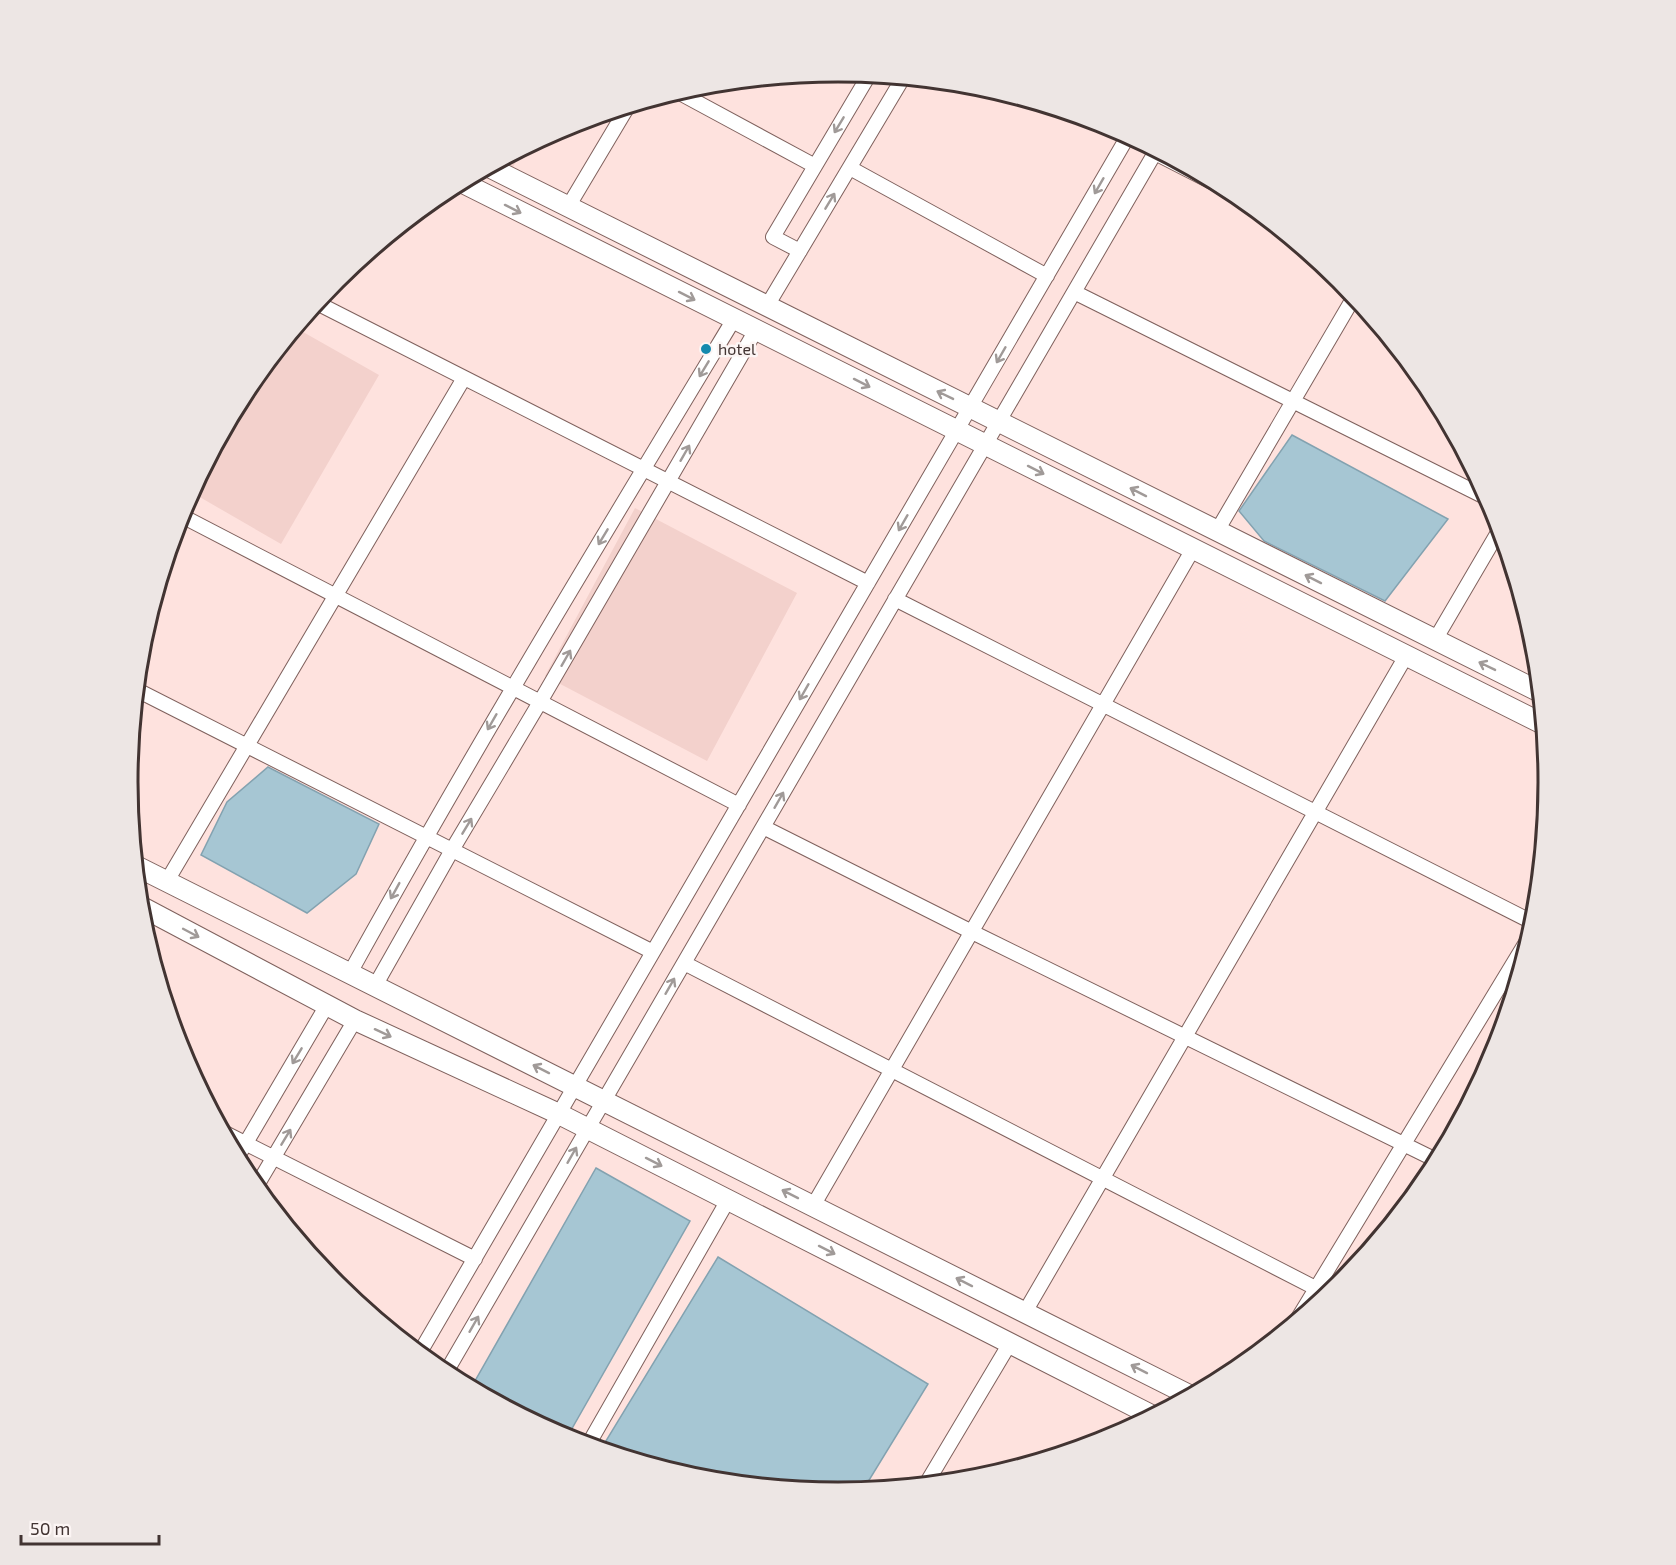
<svg xmlns="http://www.w3.org/2000/svg" width="1676" height="1565" viewBox="0 0 1676 1565" font-family="'Exo 2',sans-serif">
	<style>
		.built { fill: #f3d1cc }
		.building { fill: #a6c6d3; stroke: #83a2b0; stroke-width: 1.5 }
		.lines { fill: none; stroke-linecap: round; stroke-linejoin: round }
		.minor-casing { stroke: #7f615d; stroke-width: 16 }
		.secondary-casing { stroke: #7f615d; stroke-width: 22 }
		.minor { stroke: #fff; stroke-width: 14 }
		.secondary { stroke: #fff; stroke-width: 20 }
		.oneway { stroke: #a09a98 }
		.poi-dot { fill: #158aae; stroke: #fcf5f4; stroke-width: 2 }
		.labels { text-anchor: middle; stroke-width: 5; stroke-linejoin: round; paint-order: stroke }
		.poi-label { font-size: 16px; fill: #423432; stroke: #fcf5f4; text-anchor: start }
		.rim { fill: none; stroke: #423432; stroke-width: 3 }
	</style>
	<rect width="100%" height="100%" fill="#fee2de"/>
	<path class="built" d="M 522,150 L 511,171 L 496,163 Z
		M 296,328 L 379,375 L 281,544 L 191,492 L 247,387 Z
		M 635,508 L 797,593 L 707,761 L 545,676 Z"/>
	<path class="building" d="M 1292,435 L 1448,519 L 1385,601 L 1264,541 L 1239,511 Z
		M 268,767 L 379,824 L 356,874 L 307,913 L 201,855 L 227,802 Z
		M 596,1168 L 690,1221 L 566,1439 L 471,1388 Z
		M 718,1257 L 928,1384 L 863,1490 L 838,1493 L 699,1479 L 601,1449 Z"/>
	<g class="lines">
		<g class="minor-casing">
			<path id="minor" d="M 678,92 L 815,166
				M 1155,153 L 1235,194
				M 850,168 L 1047,276
				M 568,207 L 627,108
				M 800,251 L 773,237 L 869,75
				M 1074,292 L 1487,498
				M 317,303 L 868,583
				M 767,306 L 903,78
				M 180,515 L 739,805
				M 1217,531 L 1354,297
				M 895,599 L 1534,923
				M 1435,640 L 1500,529
				M 137,690 L 653,952
				M 763,827 L 972,932 L 1438,1161
				M 167,881 L 464,378
				M 684,963 L 1329,1295
				M 350,973 C 472,752 603,536 734,319
				M 375,986 L 452,850 L 540,702 L 756,330
				M 223,1132 L 475,1259
				M 237,1158 L 327,1005
				M 256,1187 L 355,1020
				M 813,1206 L 1193,549
				M 1025,1312 L 1406,656
				M 1297,1320 L 1530,936
				M 419,1354 L 1128,136
				M 445,1374 L 1156,151
				M 588,1445 L 728,1200
				M 926,1484 L 1010,1343"/>
		</g>
		<g class="secondary-casing">
			<path id="secondary" d="M 489,167 L 1540,692
				M 461,182 L 1543,724
				M 136,866 L 1191,1396
				M 140,906 L 355,1020 L 559,1114 L 1153,1416"/>
		</g>
		<use href="#minor" class="minor"/>
		<use href="#secondary" class="secondary"/>
	</g>
	<defs><path id="oneway-shaft" d="M-6 0H5M1.5-3L5.5 0L1.5 3" fill="none" stroke-width="1.6" stroke-linecap="round" stroke-linejoin="round" transform="scale(1.5)"/></defs>
	<g class="oneway">
		<use href="#oneway-shaft" transform="translate(839 125) rotate(121)"/>
		<use href="#oneway-shaft" transform="translate(1099 186) rotate(120)"/>
		<use href="#oneway-shaft" transform="translate(830 201) rotate(-59)"/>
		<use href="#oneway-shaft" transform="translate(513 209) rotate(27)"/>
		<use href="#oneway-shaft" transform="translate(687 296) rotate(27)"/>
		<use href="#oneway-shaft" transform="translate(1001 355) rotate(120)"/>
		<use href="#oneway-shaft" transform="translate(704 369) rotate(121)"/>
		<use href="#oneway-shaft" transform="translate(862 383) rotate(27)"/>
		<use href="#oneway-shaft" transform="translate(945 395) rotate(-154)"/>
		<use href="#oneway-shaft" transform="translate(685 453) rotate(-60)"/>
		<use href="#oneway-shaft" transform="translate(1036 470) rotate(27)"/>
		<use href="#oneway-shaft" transform="translate(1138 492) rotate(-153)"/>
		<use href="#oneway-shaft" transform="translate(903 523) rotate(120)"/>
		<use href="#oneway-shaft" transform="translate(603 537) rotate(121)"/>
		<use href="#oneway-shaft" transform="translate(1313 579) rotate(-153)"/>
		<use href="#oneway-shaft" transform="translate(566 658) rotate(-60)"/>
		<use href="#oneway-shaft" transform="translate(1487 666) rotate(-154)"/>
		<use href="#oneway-shaft" transform="translate(804 692) rotate(120)"/>
		<use href="#oneway-shaft" transform="translate(492 722) rotate(120)"/>
		<use href="#oneway-shaft" transform="translate(779 800) rotate(-60)"/>
		<use href="#oneway-shaft" transform="translate(467 826) rotate(-59)"/>
		<use href="#oneway-shaft" transform="translate(395 891) rotate(119)"/>
		<use href="#oneway-shaft" transform="translate(191 933) rotate(28)"/>
		<use href="#oneway-shaft" transform="translate(670 986) rotate(-60)"/>
		<use href="#oneway-shaft" transform="translate(383 1033) rotate(25)"/>
		<use href="#oneway-shaft" transform="translate(297 1056) rotate(121)"/>
		<use href="#oneway-shaft" transform="translate(541 1069) rotate(-153)"/>
		<use href="#oneway-shaft" transform="translate(286 1137) rotate(-59)"/>
		<use href="#oneway-shaft" transform="translate(572 1155) rotate(-60)"/>
		<use href="#oneway-shaft" transform="translate(654 1162) rotate(27)"/>
		<use href="#oneway-shaft" transform="translate(790 1194) rotate(-153)"/>
		<use href="#oneway-shaft" transform="translate(827 1250) rotate(27)"/>
		<use href="#oneway-shaft" transform="translate(964 1282) rotate(-153)"/>
		<use href="#oneway-shaft" transform="translate(474 1324) rotate(-60)"/>
		<use href="#oneway-shaft" transform="translate(1139 1369) rotate(-153)"/>
	</g>
	<circle class="poi-dot" cx="706" cy="349" r="6"/>
	<g class="labels">
		<g class="poi-label">
			<text x="718" y="355">hotel</text>
		</g>
	</g>
	<path d="M0 0H1676V1565H0ZM138 782a700 700 0 1 1 1400 0a700 700 0 1 1-1400 0Z" fill="#ede6e4" fill-rule="evenodd"/>
	<path class="rim" d="M138 782a700 700 0 1 1 1400 0a700 700 0 1 1-1400 0Z"/>
	<path d="M21 1535v9h138v-9" fill="none" stroke="#423432" stroke-width="3"/>
	<text x="30" y="1535" font-size="18" fill="#423432" stroke="#fcf5f4" stroke-width="4.5" paint-order="stroke">50 m</text>
</svg>
